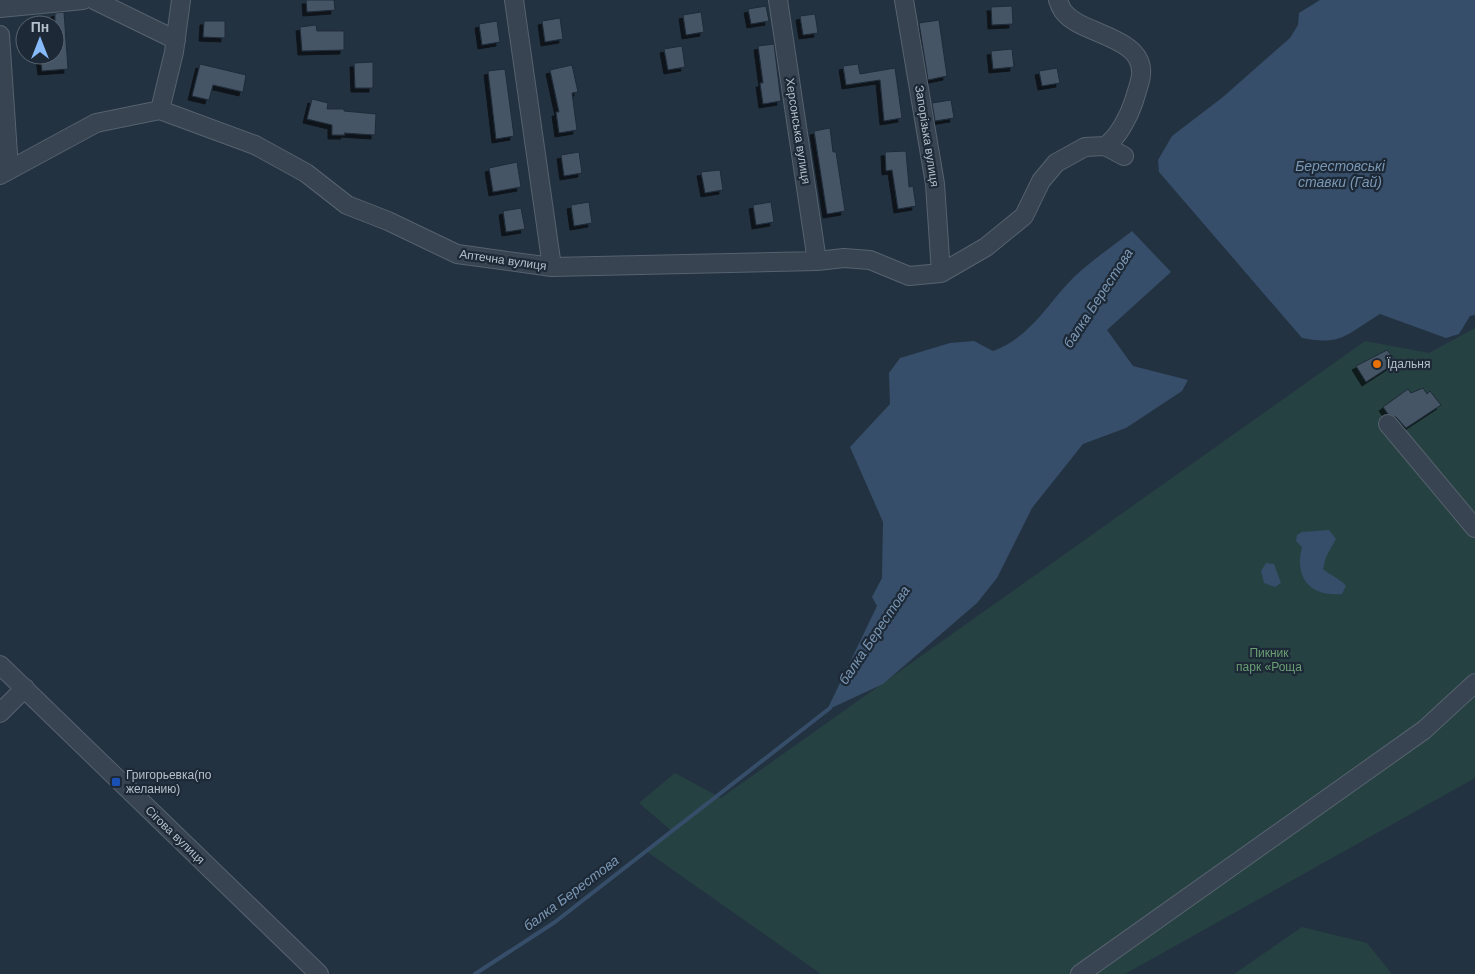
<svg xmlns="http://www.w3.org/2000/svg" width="1475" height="974" viewBox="0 0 1475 974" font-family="Arial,sans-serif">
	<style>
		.green { fill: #264142 }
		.water { fill: #364e69 }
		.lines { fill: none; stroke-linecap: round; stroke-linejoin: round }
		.stream { stroke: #364e69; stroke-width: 4 }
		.building { fill: #456; stroke: #1f2b38; filter: url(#shadow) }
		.minor-casing { stroke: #56626e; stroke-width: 20 }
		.minor { stroke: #384451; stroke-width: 18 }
		.food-dot { fill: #e8710a; stroke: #1d2936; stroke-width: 2 }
		.transit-dot { fill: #1a4fb4; stroke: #1d2936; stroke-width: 2 }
		.labels { text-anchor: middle; stroke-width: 4.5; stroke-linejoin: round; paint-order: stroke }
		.street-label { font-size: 12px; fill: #b4bfcb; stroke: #1d2936 }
		.poi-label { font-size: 12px; fill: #b4bfcb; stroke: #1d2936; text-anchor: start }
		.park-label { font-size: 12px; fill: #6a9e73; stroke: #1d2936 }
		.water-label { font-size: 14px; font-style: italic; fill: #7a97b4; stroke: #1d2936 }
	</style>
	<defs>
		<filter id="shadow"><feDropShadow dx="-4" dy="4" stdDeviation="0" flood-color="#0009"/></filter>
	</defs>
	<rect width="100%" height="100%" fill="#233241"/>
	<path class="green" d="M 1475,328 L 1475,778 L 1125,974 L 821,974 L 646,851 L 673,832 L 639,803 L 675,773 L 721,798 L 1365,341 L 1429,353 Z
		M 1302,927 L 1367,943 L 1392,974 L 1234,974 Z"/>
	<path class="water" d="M 1320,0 L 1475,0 L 1475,315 L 1470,316 L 1459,334 L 1446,338 L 1380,314 C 1347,334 1342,346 1302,338 L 1159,172 L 1158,160 L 1172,136 L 1223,97 L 1290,38 L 1298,25 L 1299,13 Z
		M 1132,231 L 1171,272 L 1107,330 L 1133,366 L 1188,380 L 1182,391 L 1126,428 L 1083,444 L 1032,508 L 997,578 L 977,603 L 883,684 L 827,710 L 877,606 L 872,597 L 882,578 L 883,522 L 850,447 L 890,404 L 889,373 L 900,358 L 950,343 L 974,341 L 993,351 C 1031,337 1047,304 1074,277 C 1092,260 1113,246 1132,231 Z
		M 1329,530 L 1336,539 L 1326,557 L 1323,569 C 1331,576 1341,579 1346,586 L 1342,594 C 1310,597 1294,578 1302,547 L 1296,541 L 1297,535 L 1302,532 Z
		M 1266,563 L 1274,564 L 1281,583 L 1275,587 L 1264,583 L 1261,571 Z"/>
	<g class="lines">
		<path class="stream" d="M 475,974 L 555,922 L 830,708"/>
	</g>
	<path class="building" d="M 306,0 L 334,0 L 335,10 L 307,12 Z
		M 766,6 L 769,21 L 751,24 L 748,9 Z
		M 1012,6 L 1013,24 L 992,25 L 991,7 Z
		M 64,12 L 68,69 L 42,71 L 40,55 L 55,55 L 55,13 Z
		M 701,12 L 704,32 L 686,35 L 683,15 Z
		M 815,14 L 818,33 L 803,35 L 800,16 Z
		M 560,18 L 563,39 L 545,42 L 542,21 Z
		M 939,20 L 947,76 L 928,80 L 919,23 Z
		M 204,21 L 225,21 L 225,38 L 203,37 Z
		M 497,21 L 500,42 L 482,45 L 479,24 Z
		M 316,25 L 317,31 L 344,31 L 344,50 L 302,51 L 300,27 Z
		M 774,44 L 781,101 L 763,104 L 760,83 L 763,83 L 758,46 Z
		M 682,46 L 685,67 L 668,70 L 664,49 Z
		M 1012,49 L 1014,67 L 993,69 L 991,51 Z
		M 373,62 L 373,88 L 355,88 L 354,63 Z
		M 200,64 L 246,75 L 243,92 L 213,85 L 209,100 L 192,96 Z
		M 858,64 L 860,74 L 895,68 L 902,118 L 884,121 L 880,80 L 846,85 L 843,66 Z
		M 572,65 L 578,92 L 572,93 L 577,130 L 559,133 L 556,112 L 559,112 L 550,70 Z
		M 1057,68 L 1060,83 L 1042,86 L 1039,71 Z
		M 505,69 L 514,136 L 496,139 L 488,71 Z
		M 312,99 L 328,103 L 327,109 L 344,109 L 344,111 L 376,114 L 375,135 L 344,133 L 345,135 L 332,135 L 332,125 L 307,119 Z
		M 951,100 L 954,118 L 935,121 L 932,103 Z
		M 830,128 L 833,152 L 836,152 L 845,211 L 827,214 L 814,131 Z
		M 906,151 L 909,187 L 913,186 L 916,206 L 898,209 L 892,170 L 886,171 L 885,152 Z
		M 579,152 L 582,173 L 564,176 L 561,155 Z
		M 517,162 L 521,187 L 493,192 L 489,168 Z
		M 720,170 L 723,190 L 705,193 L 701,172 Z
		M 589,202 L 592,223 L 574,226 L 571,205 Z
		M 771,202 L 774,222 L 756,225 L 753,205 Z
		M 521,208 L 525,229 L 506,232 L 503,211 Z
		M 1387,350 L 1397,362 L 1366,382 L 1356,366 Z
		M 1423,388 L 1427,394 L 1430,391 L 1441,405 L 1406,428 L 1396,417 L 1388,414 L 1383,407 L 1408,389 L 1411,393 Z"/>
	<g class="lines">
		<g class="minor-casing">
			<path id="minor" d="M 94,0 L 176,40
				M 778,0 L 817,261
				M 904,0 L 935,184 L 941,273
				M 1058,0 C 1059,3 1061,8 1063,11 C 1080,35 1145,36 1141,75 C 1140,84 1136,93 1134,101 C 1129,116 1118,138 1105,146
				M 0,8 L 83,0
				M 0,35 L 9,169
				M 160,110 L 255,145 L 306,173 L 347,205 L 388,221 L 457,254 L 552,267 L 514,0
				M 0,175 L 96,123 L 160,110 L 174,52 L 181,0
				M 552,267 L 817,261 L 844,258 L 870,260 L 909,276 L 941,273 L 986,247 L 1024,216 L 1041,181 L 1056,163 L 1085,147 L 1105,146 L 1124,156
				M 1388,424 L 1475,528
				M 0,665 L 319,974
				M 0,713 L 25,688
				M 1080,974 L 1424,730 L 1475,683"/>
		</g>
		<use href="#minor" class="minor"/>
	</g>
	<circle class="food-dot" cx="1377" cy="364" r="5"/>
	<rect class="transit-dot" x="111" y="777" width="10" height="10" rx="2.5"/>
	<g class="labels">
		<g class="street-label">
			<text transform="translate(798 131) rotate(81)" y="4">Херсонська вулиця</text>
			<text transform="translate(927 136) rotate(81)" y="4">Запорізька вулиця</text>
			<text transform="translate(503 260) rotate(8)" y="4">Аптечна вулиця</text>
			<text transform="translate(175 835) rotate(44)" y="4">Сігова вулиця</text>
		</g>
		<g class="poi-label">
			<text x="1387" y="368">Їдальня</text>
			<text x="126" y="779">Григорьевка(по<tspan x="126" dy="14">желанию)</tspan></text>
		</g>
		<g class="park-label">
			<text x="1269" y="657">Пикник<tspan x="1269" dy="14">парк «Роща</tspan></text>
		</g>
		<g class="water-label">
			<text x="1340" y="171">Берестовські<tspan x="1340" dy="16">ставки (Гай)</tspan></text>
			<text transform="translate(1098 298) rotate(-57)" y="5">балка Берестова</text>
			<text transform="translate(874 635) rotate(-56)" y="5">балка Берестова</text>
			<text transform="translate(571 893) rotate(-37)" y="5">балка Берестова</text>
		</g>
	</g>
	<g transform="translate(40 40)"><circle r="24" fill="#1d2936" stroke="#596572"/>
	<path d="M0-4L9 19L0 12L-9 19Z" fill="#86bcfe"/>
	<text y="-8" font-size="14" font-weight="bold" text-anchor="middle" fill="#b4bfcb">Пн</text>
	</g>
</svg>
